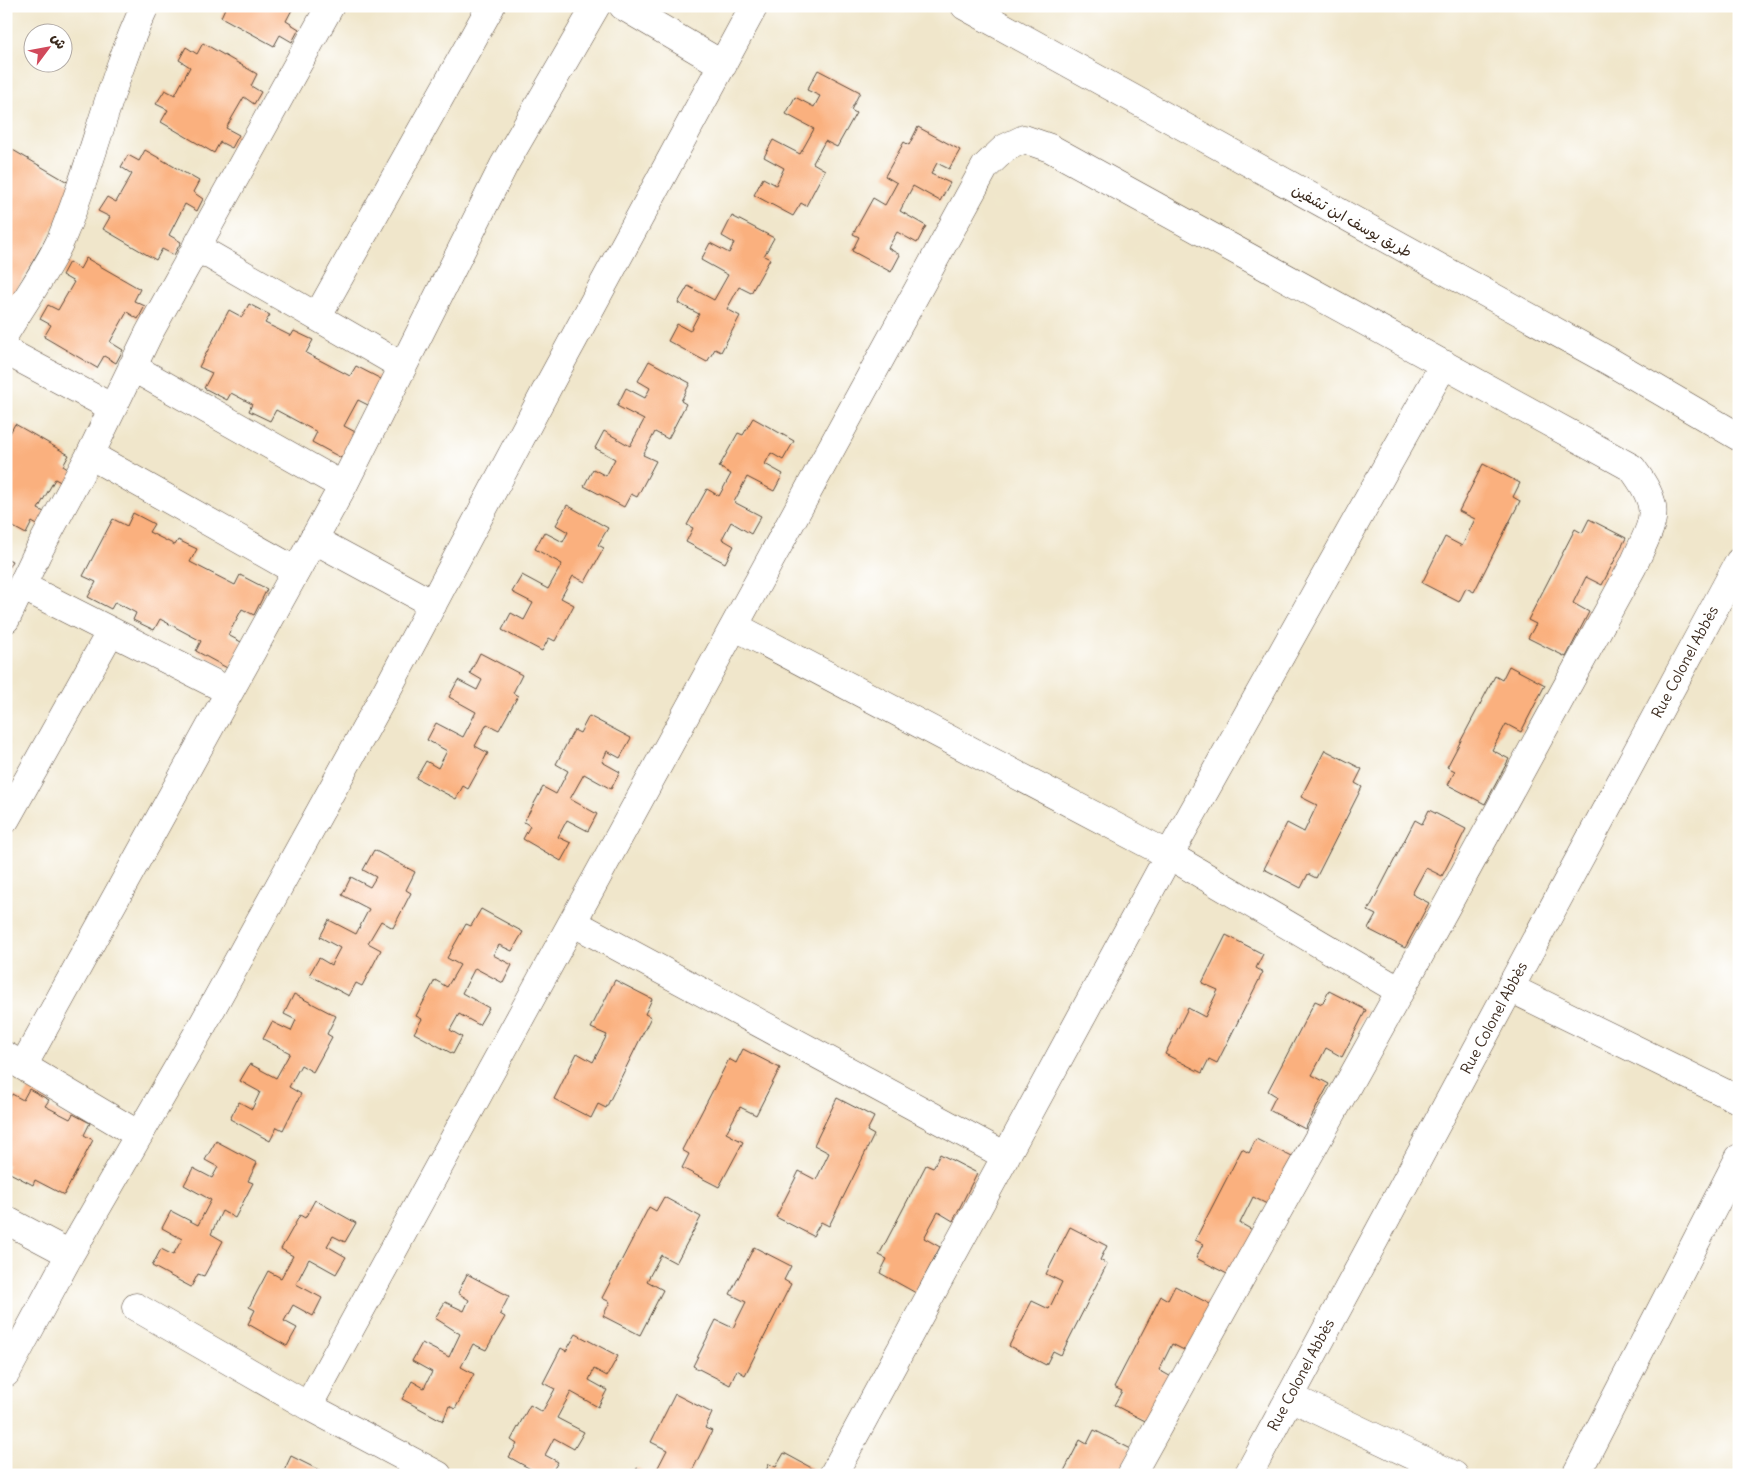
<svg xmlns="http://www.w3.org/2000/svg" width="1745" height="1481" viewBox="0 0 1745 1481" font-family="Delius,'Playpen Sans Arabic',sans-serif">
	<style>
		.building { fill: #fab07e }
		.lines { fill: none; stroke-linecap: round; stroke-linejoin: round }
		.street-casing { stroke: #564638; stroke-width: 29 }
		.secondary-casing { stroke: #564638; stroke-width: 29 }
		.street { stroke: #fff; stroke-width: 28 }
		.secondary { stroke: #fff; stroke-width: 28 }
		.labels { text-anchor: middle; stroke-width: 5; stroke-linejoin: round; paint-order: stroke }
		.street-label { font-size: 15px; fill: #3b2a1e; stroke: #fff }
	</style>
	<rect width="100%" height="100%" fill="#fff"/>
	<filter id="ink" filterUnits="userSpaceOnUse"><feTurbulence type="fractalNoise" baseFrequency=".02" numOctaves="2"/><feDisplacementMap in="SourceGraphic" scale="10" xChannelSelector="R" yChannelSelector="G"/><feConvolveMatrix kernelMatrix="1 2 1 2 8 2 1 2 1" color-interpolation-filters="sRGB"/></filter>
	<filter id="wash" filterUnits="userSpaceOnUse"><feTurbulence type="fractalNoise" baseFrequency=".0096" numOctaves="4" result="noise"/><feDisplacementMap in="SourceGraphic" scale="20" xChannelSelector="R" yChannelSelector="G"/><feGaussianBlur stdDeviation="1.12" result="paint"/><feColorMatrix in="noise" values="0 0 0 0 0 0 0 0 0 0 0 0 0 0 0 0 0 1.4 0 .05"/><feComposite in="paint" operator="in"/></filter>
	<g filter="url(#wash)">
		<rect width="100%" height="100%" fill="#f0e6cb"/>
		<g id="blocks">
			<path class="building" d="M 226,6 L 294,6 L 286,21 L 299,29 L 292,42 L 280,35 L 274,46 L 221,17 Z
				M 203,43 L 257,74 L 251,86 L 261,92 L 254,104 L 244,97 L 226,128 L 239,135 L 232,148 L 220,142 L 214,153 L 161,122 L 168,110 L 156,104 L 165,90 L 175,95 L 190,67 L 179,60 L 186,47 L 197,54 Z
				M 818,70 L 860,92 L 851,110 L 856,113 L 837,147 L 825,141 L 813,163 L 825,170 L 806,206 L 801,203 L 793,216 L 754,195 L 763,178 L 776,185 L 784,168 L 764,157 L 773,140 L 800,154 L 814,129 L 786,114 L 795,97 L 814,107 L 820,96 L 807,90 Z
				M 918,127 L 960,150 L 949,169 L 937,163 L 931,174 L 950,183 L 940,201 L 913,186 L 900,211 L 926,226 L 917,243 L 897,232 L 888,248 L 900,255 L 891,272 L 852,251 L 859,237 L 853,234 L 873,198 L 885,205 L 897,183 L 885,176 L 904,142 L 909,145 Z
				M 6,146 L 76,187 L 6,308 Z
				M 145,150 L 199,181 L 193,192 L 203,199 L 197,211 L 185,204 L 169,235 L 181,242 L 174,255 L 162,249 L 156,260 L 103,229 L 110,217 L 98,211 L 107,197 L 116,202 L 132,174 L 121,167 L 128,155 L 139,161 Z
				M 732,216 L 774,238 L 764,256 L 770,259 L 751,293 L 739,287 L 727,309 L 740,316 L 721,352 L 715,349 L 707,362 L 668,341 L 677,324 L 690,331 L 699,314 L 678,303 L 688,286 L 714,300 L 728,275 L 701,260 L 710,243 L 729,253 L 734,243 L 722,236 Z
				M 86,258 L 140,289 L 134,301 L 145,306 L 138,319 L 127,312 L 110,342 L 123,350 L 116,363 L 104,356 L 97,368 L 44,337 L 51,325 L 40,319 L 48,305 L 58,310 L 74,282 L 62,275 L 69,262 L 80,269 Z
				M 249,304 L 270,315 L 265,323 L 291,336 L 294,331 L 313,340 L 306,353 L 350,376 L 356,366 L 383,380 L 370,406 L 358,400 L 344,426 L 359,434 L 345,460 L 312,442 L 317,432 L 276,410 L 270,421 L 249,411 L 252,404 L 231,393 L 227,400 L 204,388 L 212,373 L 199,367 L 229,310 L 242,317 Z
				M 649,361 L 690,383 L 681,401 L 686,404 L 668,439 L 655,432 L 643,455 L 656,461 L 637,497 L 631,494 L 624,507 L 584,486 L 593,469 L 606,476 L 615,459 L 595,448 L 604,431 L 630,446 L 644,420 L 617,406 L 626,388 L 645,398 L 650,388 L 638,381 Z
				M 753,418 L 794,441 L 783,460 L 771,453 L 765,464 L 783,474 L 774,491 L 747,477 L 734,502 L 761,516 L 751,534 L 731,522 L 722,539 L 734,546 L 725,563 L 686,542 L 693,528 L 687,525 L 707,489 L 719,496 L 731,474 L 719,467 L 738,433 L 743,435 Z
				M 15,424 L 69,455 L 63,466 L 74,473 L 66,485 L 55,479 L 38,509 L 52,516 L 44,529 L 32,522 L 26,534 L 6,523 L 6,434 L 9,435 Z
				M 1483,464 L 1520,483 L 1513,497 L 1520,501 L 1474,592 L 1466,588 L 1459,602 L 1422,583 L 1445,537 L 1462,546 L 1475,519 L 1459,511 Z
				M 567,505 L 608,528 L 598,545 L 604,548 L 585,582 L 573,576 L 561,598 L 574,605 L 555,641 L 549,638 L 542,651 L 502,630 L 511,613 L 524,620 L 533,603 L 512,592 L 522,575 L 548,589 L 562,564 L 535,549 L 544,532 L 563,542 L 568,532 L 556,525 Z
				M 133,513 L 154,524 L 149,532 L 175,545 L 178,540 L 197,549 L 190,562 L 235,585 L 240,575 L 267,589 L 254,615 L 242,609 L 228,635 L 243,643 L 229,669 L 196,651 L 201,641 L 160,619 L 154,630 L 133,620 L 136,613 L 115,602 L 111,609 L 88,597 L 96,582 L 83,576 L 113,519 L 127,526 Z
				M 1589,519 L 1626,538 L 1602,585 L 1586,577 L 1573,603 L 1589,612 L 1566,657 L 1528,638 L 1536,624 L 1528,620 L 1575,529 L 1582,533 Z
				M 6,558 L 12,561 L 6,572 Z
				M 480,653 L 522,675 L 513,693 L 518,696 L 499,730 L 487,724 L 475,746 L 488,753 L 468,789 L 463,786 L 456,799 L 416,778 L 426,761 L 438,768 L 447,751 L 427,740 L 436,723 L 463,737 L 476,712 L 449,697 L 458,680 L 477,690 L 482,680 L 470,673 Z
				M 1509,666 L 1545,685 L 1521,732 L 1506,724 L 1492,750 L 1509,759 L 1485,804 L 1448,785 L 1455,771 L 1447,767 L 1495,676 L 1502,680 Z
				M 589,716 L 631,738 L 620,758 L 607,751 L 602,762 L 620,772 L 611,789 L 584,774 L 570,799 L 597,814 L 588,831 L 567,820 L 558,837 L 571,843 L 561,861 L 523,839 L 530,826 L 524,822 L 543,787 L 556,794 L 568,771 L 556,764 L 574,730 L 580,733 Z
				M 1325,750 L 1362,769 L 1355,783 L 1362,787 L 1316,878 L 1308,874 L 1301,888 L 1264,869 L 1287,823 L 1304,832 L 1317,805 L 1301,797 Z
				M 1429,810 L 1466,829 L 1442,876 L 1426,868 L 1412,894 L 1429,903 L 1405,948 L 1368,929 L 1376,915 L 1368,911 L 1415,820 L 1422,824 Z
				M 374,850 L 415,872 L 406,890 L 411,893 L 393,928 L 381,921 L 368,943 L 381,950 L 362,986 L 356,983 L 349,996 L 309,975 L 319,958 L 331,965 L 340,948 L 320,937 L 329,920 L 356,934 L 369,909 L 342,895 L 351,877 L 370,887 L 376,877 L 363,870 Z
				M 481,909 L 523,932 L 512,951 L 499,945 L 493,955 L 512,965 L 503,983 L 475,968 L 462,993 L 489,1008 L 479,1025 L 459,1014 L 450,1030 L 462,1037 L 453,1054 L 414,1033 L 422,1019 L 416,1016 L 435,980 L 447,987 L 460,965 L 447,958 L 466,924 L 471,926 Z
				M 1226,935 L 1263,954 L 1256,968 L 1263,972 L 1217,1063 L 1209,1059 L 1202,1073 L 1165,1054 L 1188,1008 L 1205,1017 L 1218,990 L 1202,983 Z
				M 615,980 L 652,999 L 645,1014 L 651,1017 L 606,1108 L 598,1104 L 591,1118 L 554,1099 L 577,1053 L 593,1062 L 607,1035 L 591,1028 Z
				M 1329,991 L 1366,1010 L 1342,1057 L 1326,1048 L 1312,1075 L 1329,1084 L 1305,1129 L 1269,1110 L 1276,1096 L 1268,1091 L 1315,1001 L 1322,1004 Z
				M 294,994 L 336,1016 L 327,1034 L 332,1037 L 313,1072 L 301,1065 L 289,1087 L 301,1094 L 283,1130 L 277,1127 L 270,1141 L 230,1119 L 239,1102 L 252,1109 L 260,1092 L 240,1081 L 250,1064 L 276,1078 L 290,1053 L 263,1039 L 272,1022 L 291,1031 L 296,1020 L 284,1014 Z
				M 743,1049 L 780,1068 L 756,1115 L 740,1107 L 726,1133 L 743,1142 L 719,1187 L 682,1168 L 689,1154 L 682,1150 L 729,1059 L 736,1063 Z
				M 29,1089 L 49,1100 L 45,1106 L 70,1119 L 73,1114 L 90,1123 L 84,1135 L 93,1140 L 64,1195 L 35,1180 L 33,1185 L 6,1171 L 8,1165 L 6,1164 L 6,1105 L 12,1094 L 23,1100 Z
				M 837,1098 L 874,1117 L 867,1131 L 874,1135 L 829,1226 L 821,1222 L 813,1236 L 776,1217 L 799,1171 L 816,1180 L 829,1153 L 814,1145 Z
				M 1256,1139 L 1294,1158 L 1269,1205 L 1253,1197 L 1240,1223 L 1256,1232 L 1233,1277 L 1196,1258 L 1203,1244 L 1195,1240 L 1242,1149 L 1249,1153 Z
				M 216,1141 L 257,1163 L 248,1181 L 253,1183 L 235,1218 L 222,1211 L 211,1234 L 223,1241 L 204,1276 L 198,1274 L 191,1287 L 152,1266 L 161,1249 L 173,1255 L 182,1239 L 162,1228 L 171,1211 L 198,1225 L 211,1200 L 184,1185 L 193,1168 L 212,1178 L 218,1167 L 205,1160 Z
				M 940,1154 L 977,1173 L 953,1221 L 938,1212 L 924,1238 L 940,1247 L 916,1293 L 880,1273 L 887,1259 L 879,1255 L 926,1165 L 933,1168 Z
				M 664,1197 L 701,1217 L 676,1263 L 661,1255 L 647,1281 L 663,1290 L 640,1335 L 603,1316 L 610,1302 L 602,1298 L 649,1207 L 656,1211 Z
				M 315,1200 L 356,1223 L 345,1242 L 333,1236 L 327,1246 L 346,1257 L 336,1274 L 309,1259 L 296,1284 L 322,1298 L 313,1316 L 293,1305 L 284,1321 L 297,1328 L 287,1346 L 248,1324 L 255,1310 L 249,1307 L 268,1271 L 281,1278 L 293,1256 L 281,1249 L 300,1215 L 305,1218 Z
				M 1070,1227 L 1107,1246 L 1100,1260 L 1107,1264 L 1061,1355 L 1053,1351 L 1046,1365 L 1009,1346 L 1032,1301 L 1049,1309 L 1062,1282 L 1046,1274 Z
				M 754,1247 L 791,1266 L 784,1280 L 791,1284 L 745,1375 L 737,1370 L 730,1385 L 693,1366 L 716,1320 L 733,1328 L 746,1302 L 730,1294 Z
				M 467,1274 L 509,1296 L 500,1314 L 505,1317 L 486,1350 L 473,1344 L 461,1367 L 474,1374 L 455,1409 L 449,1406 L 443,1421 L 402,1399 L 412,1381 L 424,1388 L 432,1372 L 412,1361 L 422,1343 L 449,1357 L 460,1334 L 435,1318 L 445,1302 L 464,1311 L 469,1300 L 458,1293 Z
				M 1175,1286 L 1212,1305 L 1188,1352 L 1172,1344 L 1159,1370 L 1175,1379 L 1151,1424 L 1114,1405 L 1122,1391 L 1114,1387 L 1161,1296 L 1168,1300 Z
				M 576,1334 L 618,1356 L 607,1376 L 594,1369 L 589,1380 L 607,1390 L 598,1407 L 571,1392 L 557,1418 L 584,1432 L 574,1449 L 554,1438 L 545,1455 L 558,1462 L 550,1475 L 541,1475 L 509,1457 L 517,1444 L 511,1440 L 530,1405 L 542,1412 L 555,1389 L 543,1383 L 561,1348 L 566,1351 Z
				M 675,1394 L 712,1413 L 705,1428 L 712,1431 L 690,1475 L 654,1475 L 667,1450 L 651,1442 Z
				M 1094,1430 L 1131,1449 L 1118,1475 L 1062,1475 L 1080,1440 L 1087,1444 Z
				M 784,1453 L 821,1473 L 820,1475 L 764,1475 L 769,1464 L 776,1467 Z
				M 291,1456 L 329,1475 L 282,1475 Z
				M 637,1468 L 651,1475 L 633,1475 Z"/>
		</g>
	</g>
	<g filter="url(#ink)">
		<use href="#blocks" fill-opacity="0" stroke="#564638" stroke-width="1"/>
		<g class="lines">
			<g class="street-casing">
				<path id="street" d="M 623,6 L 723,65
					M 196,247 L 402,366
					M 317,317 L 491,6
					M 6,332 C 23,303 50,266 62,237 C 94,161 110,80 145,6
					M 6,351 L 113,408
					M 132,367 L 343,486
					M 90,455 L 296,571
					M 313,539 L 433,604
					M 22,586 L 229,691
					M 6,619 L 37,554 L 90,455 L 149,333 L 330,6
					M 736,627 L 1169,855 L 1400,991
					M 6,819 L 111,631
					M 574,923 L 1006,1156
					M 1510,988 L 1739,1100
					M 6,1056 L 139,1135
					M 23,1066 L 343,486 L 504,165 L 596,6
					M 6,1220 L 70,1254
					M 136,1307 L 308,1406
					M 6,1373 L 70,1254 L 202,1026 L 387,690 L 551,381 L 754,6
					M 1290,1397 L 1454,1475
					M 438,1475 L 308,1406 L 985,167 L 1005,148 L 1024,139 L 1050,148 L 1632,468 C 1665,512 1653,520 1633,566 L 1400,991 L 1131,1475
					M 833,1475 L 1169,855 L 1444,364
					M 1576,1475 L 1739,1158"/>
			</g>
			<g class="secondary-casing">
				<path id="secondary" d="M 965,6 L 1609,361 L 1739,437
					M 1248,1475 L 1739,562"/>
			</g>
			<use href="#street" class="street"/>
			<use href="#secondary" class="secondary"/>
		</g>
	</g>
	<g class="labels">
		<g class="street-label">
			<text transform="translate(1352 221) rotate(29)" y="5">طريق يوسف ابن تشفين</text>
			<text transform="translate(1685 662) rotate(-62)" y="5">Rue Colonel Abbès</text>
			<text transform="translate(1494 1018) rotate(-62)" y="5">Rue Colonel Abbès</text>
			<text transform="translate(1301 1375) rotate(-62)" y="5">Rue Colonel Abbès</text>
		</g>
	</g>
	<rect width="1745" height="1481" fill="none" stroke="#fff" stroke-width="25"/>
	<g transform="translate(48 48) rotate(58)"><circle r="24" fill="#ffffff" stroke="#b1aaa5"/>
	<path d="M0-4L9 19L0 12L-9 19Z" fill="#d1495b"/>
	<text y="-8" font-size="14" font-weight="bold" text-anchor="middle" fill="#3b2a1e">ش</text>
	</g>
</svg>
